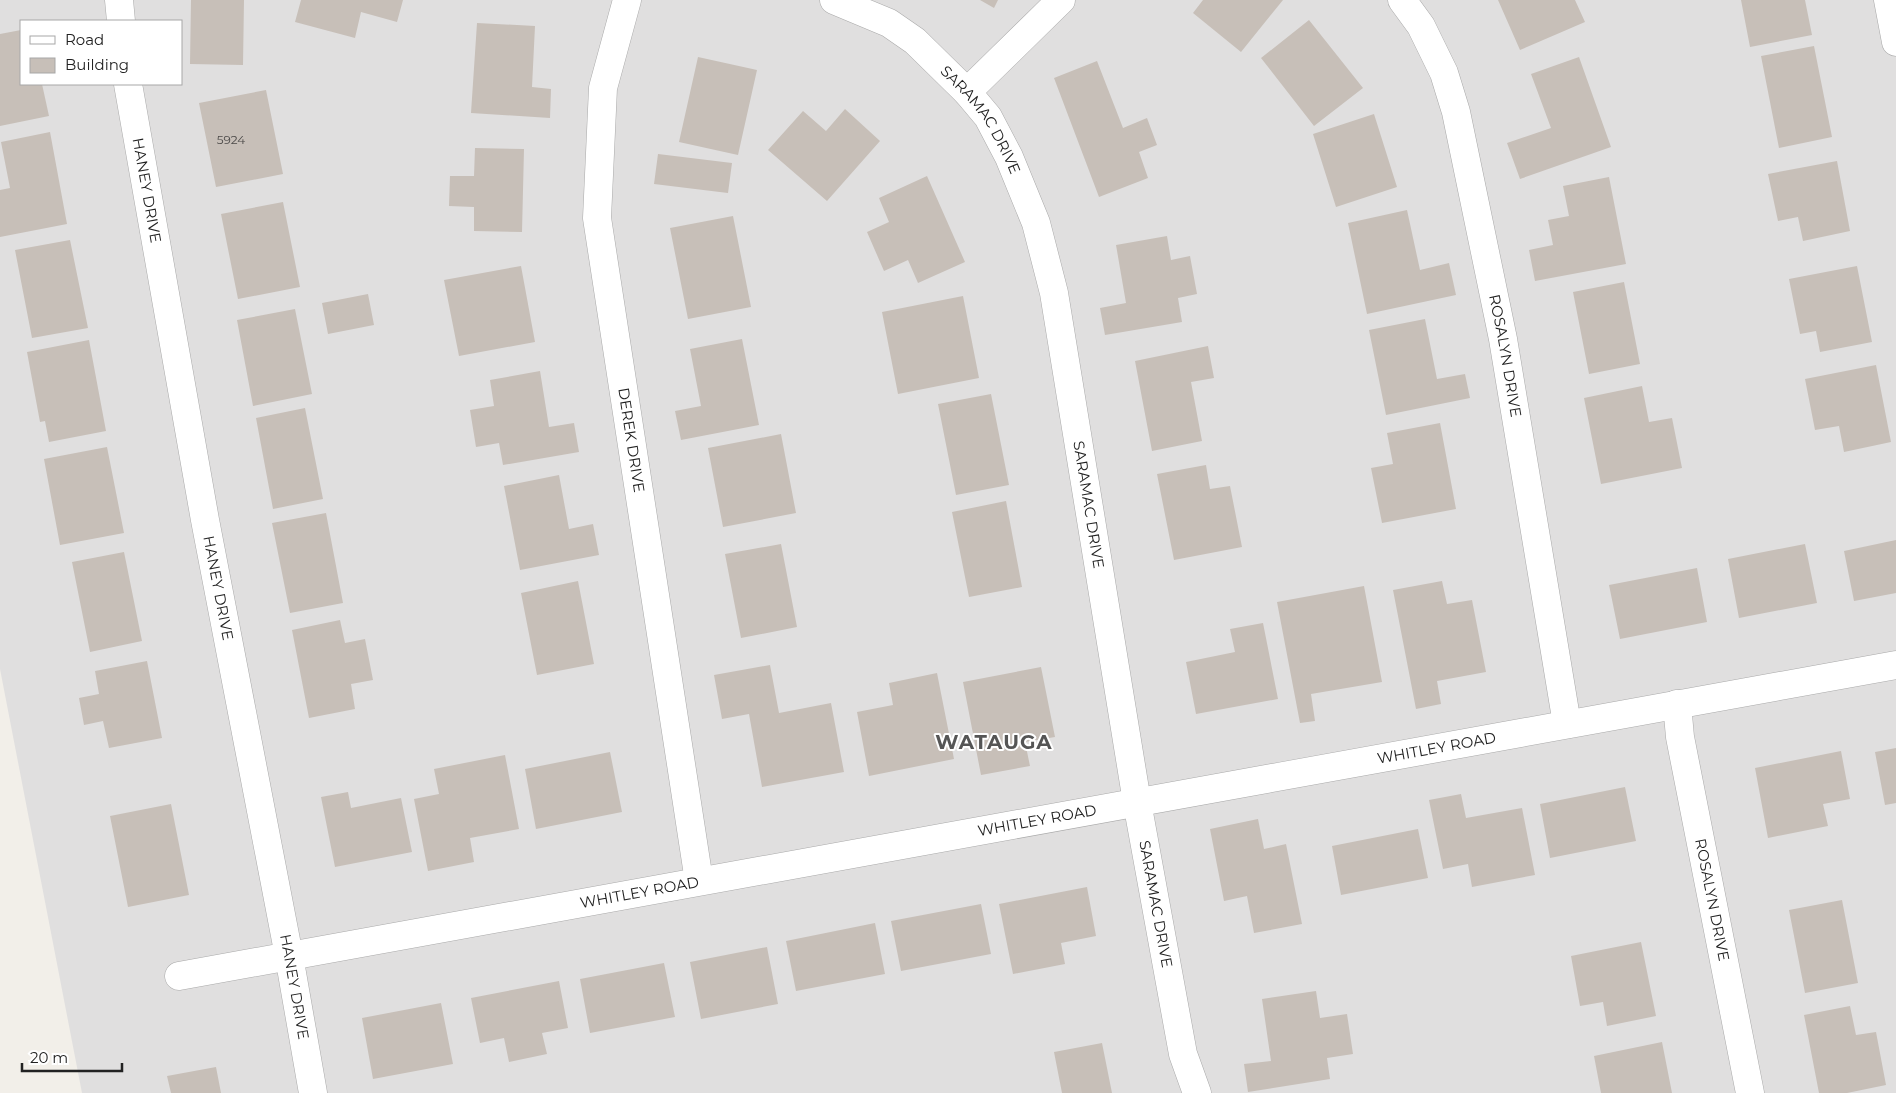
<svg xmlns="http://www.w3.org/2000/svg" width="1896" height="1093" viewBox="0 0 1896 1093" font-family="Montserrat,sans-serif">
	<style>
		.residential { fill: #e0dfdf; fill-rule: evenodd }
		.building { fill: #c7bfb8 }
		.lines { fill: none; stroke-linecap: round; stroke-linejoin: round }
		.street-casing { stroke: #a9a9a9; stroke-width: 29 }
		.street { stroke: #fff; stroke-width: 28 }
		.labels { text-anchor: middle; stroke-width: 4; stroke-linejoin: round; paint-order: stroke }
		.number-label { font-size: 12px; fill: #4b4948 }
		.street-label { font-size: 15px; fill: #222; stroke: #fff }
		.district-label { font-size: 20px; font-weight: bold; letter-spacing: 1px; fill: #555; stroke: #fff }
	</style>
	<rect width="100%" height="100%" fill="#f2efe9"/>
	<path class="residential" d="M 0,0 L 1896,0 L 1896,1093 L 82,1093 L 0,669 ZM 21,21 L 181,21 L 181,84 L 21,84 Z"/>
	<path class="building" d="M 191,0 L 244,0 L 243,65 L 190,64 Z
		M 301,0 L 403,0 L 397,22 L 361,12 L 355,38 L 295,22 Z
		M 980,0 L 998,0 L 994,8 Z
		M 1203,0 L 1283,0 L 1241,52 L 1193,13 Z
		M 1498,0 L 1575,0 L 1585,22 L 1520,50 Z
		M 1741,0 L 1805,0 L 1812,35 L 1750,47 Z
		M 1309,20 L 1363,88 L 1314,126 L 1261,58 Z
		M 477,23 L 535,26 L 532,87 L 551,89 L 550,118 L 471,113 Z
		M 21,30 L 21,84 L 42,84 L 49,116 L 0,126 L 0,34 Z
		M 1814,46 L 1832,137 L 1779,148 L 1761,56 Z
		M 698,57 L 757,70 L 738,155 L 679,142 Z
		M 1579,57 L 1611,147 L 1520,179 L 1507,143 L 1551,128 L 1531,74 Z
		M 1097,61 L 1123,128 L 1147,118 L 1157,145 L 1139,152 L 1148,178 L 1099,197 L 1054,78 Z
		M 266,90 L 283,174 L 216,187 L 199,103 Z
		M 845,109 L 880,141 L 827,201 L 768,150 L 803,111 L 826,131 Z
		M 1374,114 L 1397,187 L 1336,207 L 1313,134 Z
		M 50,132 L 67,224 L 0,237 L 0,190 L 10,188 L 1,142 Z
		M 475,148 L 524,149 L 522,232 L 474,231 L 474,207 L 449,206 L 450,176 L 474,176 Z
		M 658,154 L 732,163 L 728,193 L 654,184 Z
		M 1837,161 L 1850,231 L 1803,241 L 1798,217 L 1778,221 L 1768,174 Z
		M 927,176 L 965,262 L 918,283 L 908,260 L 884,271 L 867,232 L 889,222 L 879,198 Z
		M 1609,177 L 1626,264 L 1535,281 L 1529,250 L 1553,245 L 1548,220 L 1569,216 L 1563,186 Z
		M 283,202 L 300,287 L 238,299 L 221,214 Z
		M 1407,210 L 1420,270 L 1449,263 L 1456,295 L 1367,314 L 1348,223 Z
		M 733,216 L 751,307 L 688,319 L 670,228 Z
		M 1167,236 L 1171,260 L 1190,256 L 1197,294 L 1178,298 L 1182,322 L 1105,335 L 1100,308 L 1126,303 L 1116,245 Z
		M 70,240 L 88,328 L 32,338 L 15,250 Z
		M 521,266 L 535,342 L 459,356 L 444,280 Z
		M 1857,266 L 1872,342 L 1820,352 L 1816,331 L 1800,334 L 1789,279 Z
		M 1624,282 L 1640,364 L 1589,374 L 1573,292 Z
		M 368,294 L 374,325 L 328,334 L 322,303 Z
		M 963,296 L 979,378 L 898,394 L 882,312 Z
		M 295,309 L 312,394 L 253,406 L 237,320 Z
		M 1425,319 L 1437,379 L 1465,374 L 1470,398 L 1386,415 L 1369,330 Z
		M 742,339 L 759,425 L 681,440 L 675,411 L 701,406 L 690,349 Z
		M 89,340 L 106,431 L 49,442 L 45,421 L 40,422 L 27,352 Z
		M 1208,346 L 1214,378 L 1191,382 L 1202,441 L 1152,451 L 1135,361 Z
		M 1876,365 L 1891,442 L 1844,452 L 1839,426 L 1815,430 L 1805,379 Z
		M 540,371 L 549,427 L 574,423 L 579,452 L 503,465 L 499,443 L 476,447 L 470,410 L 494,406 L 490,380 Z
		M 1642,386 L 1649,422 L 1672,418 L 1682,468 L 1601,484 L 1584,398 Z
		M 991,394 L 1009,485 L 956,495 L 938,404 Z
		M 305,408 L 323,499 L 273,509 L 256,418 Z
		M 1440,423 L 1456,509 L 1382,523 L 1371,468 L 1393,464 L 1387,433 Z
		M 781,434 L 796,513 L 723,527 L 708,448 Z
		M 107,447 L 124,533 L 60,545 L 44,459 Z
		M 1206,465 L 1210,489 L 1230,486 L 1242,547 L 1174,560 L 1157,474 Z
		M 559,475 L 569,529 L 593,524 L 599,555 L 520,570 L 504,486 Z
		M 1006,501 L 1022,587 L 969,597 L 952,512 Z
		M 326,513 L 343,603 L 290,613 L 272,523 Z
		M 1896,540 L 1896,593 L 1854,601 L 1844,551 Z
		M 781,544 L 797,627 L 741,638 L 725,554 Z
		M 1805,544 L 1817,603 L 1739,618 L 1728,559 Z
		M 124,552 L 142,641 L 90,652 L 72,562 Z
		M 1697,568 L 1707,622 L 1620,639 L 1609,585 Z
		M 578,581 L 594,664 L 537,675 L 521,593 Z
		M 1442,581 L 1447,604 L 1472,600 L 1486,672 L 1437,681 L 1441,704 L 1416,709 L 1393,590 Z
		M 1364,586 L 1382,682 L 1311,694 L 1315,721 L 1300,723 L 1277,602 Z
		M 340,620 L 345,643 L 365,639 L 373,680 L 351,684 L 355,709 L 309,718 L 292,630 Z
		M 1263,623 L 1278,699 L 1196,714 L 1186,662 L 1235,652 L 1230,629 Z
		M 147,661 L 162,738 L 109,748 L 103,721 L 84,725 L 79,698 L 99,694 L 95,671 Z
		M 770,665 L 779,713 L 831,703 L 844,772 L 762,787 L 749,714 L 722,719 L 714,675 Z
		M 1041,667 L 1055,737 L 1025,742 L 1030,766 L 981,775 L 963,682 Z
		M 937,673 L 954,759 L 869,776 L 857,712 L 893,705 L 889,683 Z
		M 1896,748 L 1896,803 L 1885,805 L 1875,752 Z
		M 1841,751 L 1850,799 L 1823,804 L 1828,826 L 1768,838 L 1755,768 Z
		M 610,752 L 622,812 L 536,829 L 525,769 Z
		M 505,755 L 519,829 L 470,838 L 474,862 L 428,871 L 414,799 L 439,794 L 434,769 Z
		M 1625,787 L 1636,841 L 1550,858 L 1540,804 Z
		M 348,792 L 351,808 L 401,798 L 412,852 L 335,867 L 321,797 Z
		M 1461,794 L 1466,818 L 1522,808 L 1535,875 L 1472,887 L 1468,864 L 1443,869 L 1429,800 Z
		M 171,804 L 189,895 L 128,907 L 110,816 Z
		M 1258,819 L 1264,849 L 1286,844 L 1302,924 L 1254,933 L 1247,896 L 1224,901 L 1210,829 Z
		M 1418,829 L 1428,878 L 1341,895 L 1332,846 Z
		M 1087,887 L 1096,936 L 1061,943 L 1065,964 L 1013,974 L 999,904 Z
		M 1842,900 L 1858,983 L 1805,993 L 1789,910 Z
		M 981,904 L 991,954 L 901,971 L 891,921 Z
		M 875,923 L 885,974 L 796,991 L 786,941 Z
		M 1641,942 L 1656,1016 L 1607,1026 L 1603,1002 L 1580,1006 L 1571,956 Z
		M 767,947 L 778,1004 L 701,1019 L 690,962 Z
		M 664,963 L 675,1017 L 590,1033 L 580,979 Z
		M 559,981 L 568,1028 L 542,1033 L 547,1054 L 509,1062 L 504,1038 L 480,1043 L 471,998 Z
		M 1316,991 L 1320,1018 L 1347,1014 L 1353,1054 L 1327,1058 L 1330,1079 L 1248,1092 L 1244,1064 L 1271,1061 L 1262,999 Z
		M 441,1003 L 453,1064 L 373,1079 L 362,1018 Z
		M 1850,1006 L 1856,1035 L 1876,1032 L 1886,1085 L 1847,1093 L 1819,1093 L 1804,1015 Z
		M 1662,1042 L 1672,1093 L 1601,1093 L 1594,1056 Z
		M 1102,1043 L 1112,1093 L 1062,1093 L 1054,1052 Z
		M 216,1067 L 221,1093 L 171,1093 L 167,1076 Z"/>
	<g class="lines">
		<g class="street-casing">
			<g id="street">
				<path d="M 119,0 L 121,21"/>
				<path id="s1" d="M 627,0 L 603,88 L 597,218 L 699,881"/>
				<path id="s2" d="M 834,0 L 889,23 L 915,41 L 967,92 L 988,117 L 1009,157 L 1036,223 L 1054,293 L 1137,802 L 1183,1054 L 1197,1093"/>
				<path id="s3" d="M 1402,0 L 1421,26 L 1444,73 L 1456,112 L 1503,339 L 1567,724"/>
				<path d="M 1888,0 L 1896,42"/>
				<path id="s4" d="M 128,84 L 205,520 L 289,956 L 313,1093"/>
				<path d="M 967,92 L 1061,0"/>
				<path id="s5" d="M 1677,704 L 1680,737 L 1750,1093"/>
				<path id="s6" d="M 179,976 L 1896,665"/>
			</g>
		</g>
		<use href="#street" class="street"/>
	</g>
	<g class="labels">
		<g class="number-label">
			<text x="231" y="144">5924</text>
		</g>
		<g class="street-label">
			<text dy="5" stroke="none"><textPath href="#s2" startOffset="195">SARAMAC DRIVE</textPath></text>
			<text dy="5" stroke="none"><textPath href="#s4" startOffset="108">HANEY DRIVE</textPath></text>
			<text dy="5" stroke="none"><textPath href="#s3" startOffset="374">ROSALYN DRIVE</textPath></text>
			<text dy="5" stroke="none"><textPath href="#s1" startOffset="446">DEREK DRIVE</textPath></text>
			<text dy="5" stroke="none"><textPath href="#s2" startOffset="600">SARAMAC DRIVE</textPath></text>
			<text dy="5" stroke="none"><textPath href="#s4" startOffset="512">HANEY DRIVE</textPath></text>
			<text dy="5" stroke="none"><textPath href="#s6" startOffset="1278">WHITLEY ROAD</textPath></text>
			<text dy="5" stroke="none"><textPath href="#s6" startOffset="872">WHITLEY ROAD</textPath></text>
			<text dy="5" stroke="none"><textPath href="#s6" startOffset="468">WHITLEY ROAD</textPath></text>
			<text dy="5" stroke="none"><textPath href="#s5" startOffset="199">ROSALYN DRIVE</textPath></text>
			<text dy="5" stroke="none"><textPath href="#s2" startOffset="1005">SARAMAC DRIVE</textPath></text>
			<text dy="5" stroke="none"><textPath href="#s4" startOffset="918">HANEY DRIVE</textPath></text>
		</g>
		<g class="district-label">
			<text x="994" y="749">WATAUGA</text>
		</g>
	</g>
	<rect x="20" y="20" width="162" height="65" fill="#ffffff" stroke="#a7a7a7"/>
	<rect x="30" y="36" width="25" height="8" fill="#ffffff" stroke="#a7a7a7"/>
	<text x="65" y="45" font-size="15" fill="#222222">Road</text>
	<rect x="30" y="58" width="25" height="15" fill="#c7bfb8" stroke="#a7a7a7"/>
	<text x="65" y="70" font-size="15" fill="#222222">Building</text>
	<path d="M22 1063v8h100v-8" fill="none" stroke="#222222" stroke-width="2.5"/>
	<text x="30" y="1063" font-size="15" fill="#222222" stroke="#ffffff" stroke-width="4" paint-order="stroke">20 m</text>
</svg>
